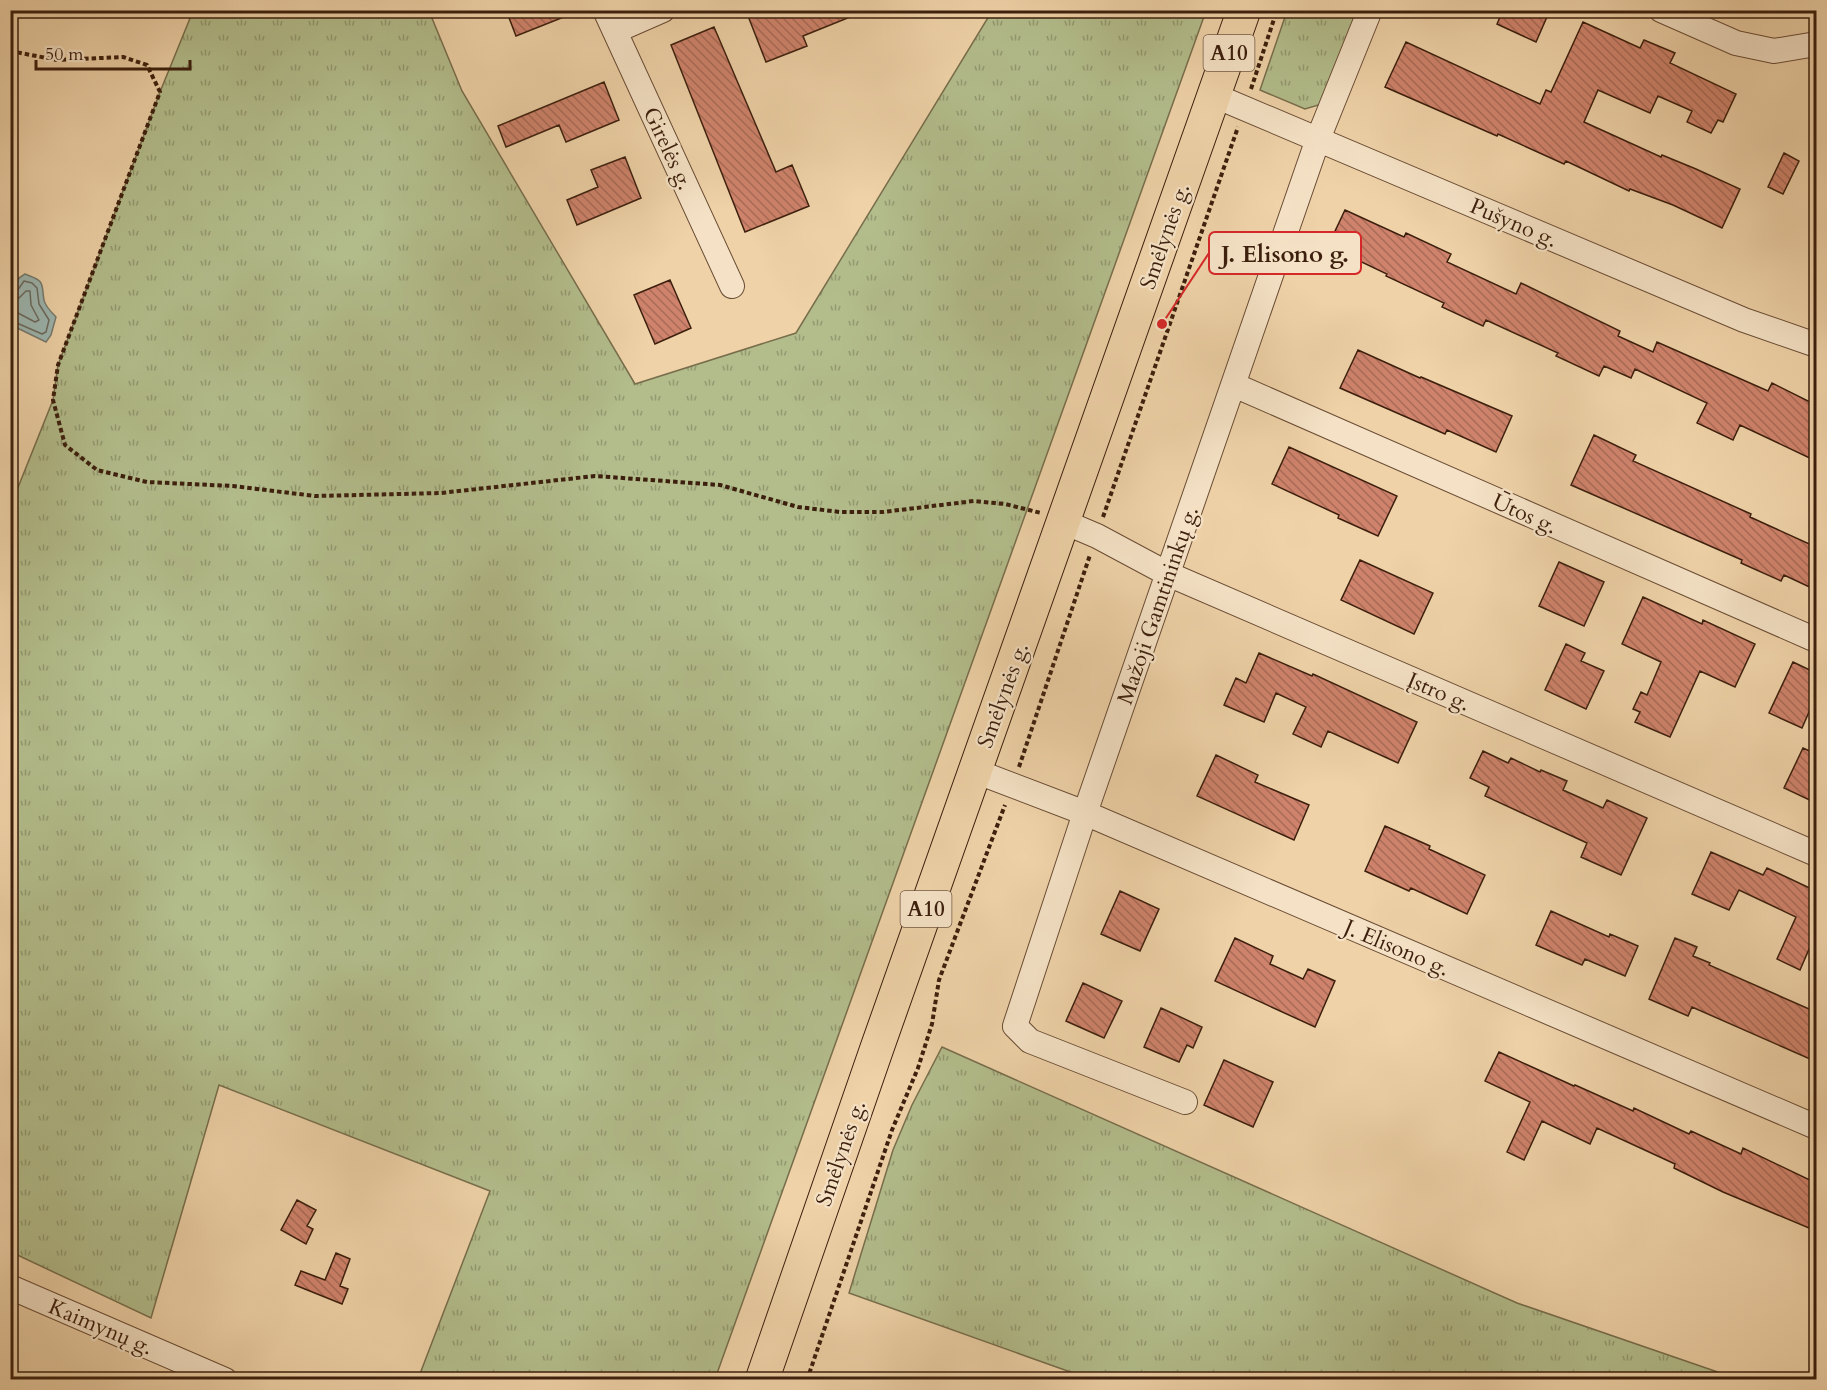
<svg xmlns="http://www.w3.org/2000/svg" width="1827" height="1390" viewBox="0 0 1827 1390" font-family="Cardo,serif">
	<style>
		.grass { fill: url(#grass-tufts); stroke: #786e4c; stroke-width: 1.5 }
		.water { fill: #9cb6b0; stroke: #767a6f; stroke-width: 1.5 }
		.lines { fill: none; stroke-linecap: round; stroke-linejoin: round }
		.shore { stroke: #6c6a5e; stroke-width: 1.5 }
		.building { fill: url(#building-back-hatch); stroke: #3c1f0d; stroke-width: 1.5 }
		.street-casing { stroke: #694c34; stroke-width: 26 }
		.highway-casing { stroke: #3c1f0d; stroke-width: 35 }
		.path { stroke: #3c1f0d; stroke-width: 4; stroke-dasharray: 4.5 3; stroke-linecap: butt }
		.street { stroke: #f5e2c6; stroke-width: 24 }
		.highway { stroke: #efd2a8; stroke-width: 33 }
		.labels { text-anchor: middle; stroke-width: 4.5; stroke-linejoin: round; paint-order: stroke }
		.shield { fill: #f5e2c6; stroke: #745a44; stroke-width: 1.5 }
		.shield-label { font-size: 21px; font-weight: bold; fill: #3c1f0d }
		.street-label { font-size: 22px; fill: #3c1f0d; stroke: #f5e2c6 }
		.leader { fill: none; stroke: #d62828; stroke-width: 2 }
		.callout-dot { fill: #d62828; stroke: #f5e2c6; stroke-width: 2 }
		.callout { fill: #f5e2c6; stroke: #d62828; stroke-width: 2 }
		.callout-label { font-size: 24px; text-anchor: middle; font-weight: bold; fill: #3c1f0d }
	</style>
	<defs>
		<pattern id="grass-tufts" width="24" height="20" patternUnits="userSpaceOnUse" patternTransform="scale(1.5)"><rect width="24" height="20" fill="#b3bd8c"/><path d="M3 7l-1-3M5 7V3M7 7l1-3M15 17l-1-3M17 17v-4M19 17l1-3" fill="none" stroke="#939971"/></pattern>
		<pattern id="building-back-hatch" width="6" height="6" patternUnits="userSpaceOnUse" patternTransform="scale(1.5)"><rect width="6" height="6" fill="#cf836c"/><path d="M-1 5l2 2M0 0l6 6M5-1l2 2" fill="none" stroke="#a96b57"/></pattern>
	</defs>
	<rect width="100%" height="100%" fill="#efd2a8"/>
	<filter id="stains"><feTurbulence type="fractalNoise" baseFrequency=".00333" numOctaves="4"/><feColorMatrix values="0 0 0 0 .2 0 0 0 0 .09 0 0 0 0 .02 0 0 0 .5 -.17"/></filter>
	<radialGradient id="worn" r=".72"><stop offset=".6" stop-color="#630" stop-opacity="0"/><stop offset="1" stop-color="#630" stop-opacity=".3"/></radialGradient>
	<path class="grass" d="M 193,11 L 429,11 L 462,91 L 635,384 L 796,333 L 992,11 L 1206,11 L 715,1379 L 418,1379 L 490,1191 L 219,1085 L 151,1318 L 11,1252 L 11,505 L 53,400 L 58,365 L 160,92 Z
		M 1287,11 L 1357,11 L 1322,104 L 1305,109 L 1260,90 Z
		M 942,1047 L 1517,1303 L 1738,1379 L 1090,1379 L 849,1293 L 893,1150 L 912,1105 Z"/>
	<path class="water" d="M 25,274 C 46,282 41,282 44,300 C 45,306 52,313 56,317 L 51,335 L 46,342 L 11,325 C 10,307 7,283 25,274 Z"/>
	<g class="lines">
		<path class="shore" d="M 10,293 L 17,291 L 24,281 L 32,283 L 37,288 L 39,304 L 49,320 L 46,332 L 42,334 L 10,320
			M 10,300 L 19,298 L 26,291 L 30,291 L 31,305 L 39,320 L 35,322 L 18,313 L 10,312"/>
	</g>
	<path class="building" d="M 506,10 L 579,10 L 579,11 L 516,36 Z
		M 763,10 L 865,10 L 865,11 L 803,36 L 807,46 L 766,62 L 748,16 Z
		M 1503,10 L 1550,10 L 1536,42 L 1497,24 Z
		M 1583,22 L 1640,48 L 1644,40 L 1675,53 L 1670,63 L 1736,94 L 1723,122 L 1718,120 L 1711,133 L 1687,122 L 1692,111 L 1658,96 L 1650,113 L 1598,90 L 1584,122 L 1661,157 L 1662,155 L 1696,169 L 1740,189 L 1722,228 L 1673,205 L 1630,189 L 1629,191 L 1566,161 L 1564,164 L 1498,134 L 1497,136 L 1385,87 L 1406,42 L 1540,104 L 1546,90 L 1551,92 Z
		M 714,27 L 776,172 L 792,165 L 809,206 L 745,232 L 671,45 Z
		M 604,82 L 619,120 L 566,142 L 559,125 L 506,147 L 498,126 Z
		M 1784,153 L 1799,161 L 1783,194 L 1768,187 Z
		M 625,157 L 641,198 L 577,225 L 567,200 L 598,187 L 591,170 Z
		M 1345,210 L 1404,237 L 1406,233 L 1451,254 L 1447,262 L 1516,294 L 1521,283 L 1620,331 L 1618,336 L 1653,352 L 1657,342 L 1768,391 L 1772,383 L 1816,405 L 1816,461 L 1740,425 L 1733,440 L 1697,423 L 1707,403 L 1635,369 L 1631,378 L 1604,366 L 1599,376 L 1556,356 L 1558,353 L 1486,320 L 1483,326 L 1442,307 L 1444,303 L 1386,276 L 1387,274 L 1328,246 Z
		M 670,280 L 691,328 L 655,344 L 634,295 Z
		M 1358,350 L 1420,378 L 1421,377 L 1512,416 L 1496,452 L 1447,430 L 1445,434 L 1340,388 Z
		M 1594,435 L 1636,455 L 1633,461 L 1751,514 L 1750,517 L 1816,547 L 1816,590 L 1784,575 L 1781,581 L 1741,563 L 1742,560 L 1571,485 Z
		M 1289,447 L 1397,496 L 1378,536 L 1338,518 L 1339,515 L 1272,484 Z
		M 1360,560 L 1433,593 L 1414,634 L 1341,600 Z
		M 1559,562 L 1604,582 L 1584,626 L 1539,606 Z
		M 1643,597 L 1702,624 L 1703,620 L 1755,644 L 1735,687 L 1700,671 L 1670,737 L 1635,722 L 1640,712 L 1633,709 L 1641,692 L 1647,695 L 1661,662 L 1622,644 Z
		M 1566,644 L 1585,653 L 1581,661 L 1604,671 L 1586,709 L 1545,690 Z
		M 1259,653 L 1312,676 L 1313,674 L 1417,722 L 1398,763 L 1328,731 L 1321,747 L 1293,734 L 1306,707 L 1276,693 L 1264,722 L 1224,705 L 1236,678 L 1246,683 Z
		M 1793,662 L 1816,673 L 1816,696 L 1802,728 L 1769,713 Z
		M 1803,748 L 1816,754 L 1816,803 L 1784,788 Z
		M 1483,751 L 1508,763 L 1511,758 L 1540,772 L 1541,770 L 1567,781 L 1563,790 L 1603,808 L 1607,800 L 1647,818 L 1621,875 L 1581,857 L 1587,843 L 1485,796 L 1489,787 L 1470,778 Z
		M 1216,755 L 1258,775 L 1255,782 L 1309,805 L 1294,840 L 1197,796 Z
		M 1385,826 L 1430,846 L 1429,849 L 1485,875 L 1467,914 L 1411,888 L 1409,891 L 1365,871 Z
		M 1711,852 L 1763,875 L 1767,868 L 1816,891 L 1816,933 L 1800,970 L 1777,959 L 1796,917 L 1739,890 L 1729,910 L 1692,894 Z
		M 1120,891 L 1159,909 L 1140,951 L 1101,934 Z
		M 1551,911 L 1609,937 L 1610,934 L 1638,946 L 1625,976 L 1585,959 L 1582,965 L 1536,945 Z
		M 1235,938 L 1273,956 L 1270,964 L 1303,979 L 1308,969 L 1335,981 L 1315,1027 L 1215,981 Z
		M 1675,938 L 1697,947 L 1693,956 L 1710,963 L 1709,965 L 1816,1012 L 1816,1044 L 1810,1059 L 1692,1007 L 1688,1016 L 1649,999 Z
		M 1083,983 L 1122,1001 L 1104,1038 L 1066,1021 Z
		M 1161,1008 L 1202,1027 L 1193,1048 L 1187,1045 L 1179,1062 L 1144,1047 Z
		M 1499,1052 L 1574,1086 L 1575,1085 L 1633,1111 L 1634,1108 L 1689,1134 L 1691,1131 L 1741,1154 L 1743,1148 L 1816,1183 L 1816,1210 L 1809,1228 L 1723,1192 L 1674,1168 L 1675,1164 L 1597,1128 L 1590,1144 L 1542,1121 L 1524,1160 L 1507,1152 L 1530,1102 L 1485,1081 Z
		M 1224,1060 L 1273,1082 L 1253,1127 L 1204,1105 Z
		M 297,1200 L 316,1210 L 307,1226 L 313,1229 L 306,1244 L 281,1230 Z
		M 336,1253 L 350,1259 L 340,1286 L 348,1289 L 342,1304 L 295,1285 L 301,1271 L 325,1280 Z"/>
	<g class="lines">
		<g class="street-casing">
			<path id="street" d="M 605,10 L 732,286
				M 1661,10 L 1736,43 L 1774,51 L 1816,44
				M 615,31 L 663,10
				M 1213,95 L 1744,320 L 1816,345
				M 1234,385 L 1816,640
				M 1064,522 L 1097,536 L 1168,574 L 1816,854
				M 975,771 L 1085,813 L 1816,1127
				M 1185,1102 L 1030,1041 L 1015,1026 L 1085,813 L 1318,139 L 1370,10
				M 10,1287 L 225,1380"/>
		</g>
		<g class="highway-casing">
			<path id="highway" d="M 762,1380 L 877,1048 L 1244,10"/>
		</g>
		<path class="path" d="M 10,51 L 57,60 L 123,57 L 147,65 L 160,92 L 58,365 L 53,400 L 65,445 L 97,470 L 147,482 L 233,486 L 315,496 L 441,493 L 595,476 L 720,485 L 798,507 L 840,512 L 883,512 L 974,501 L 1005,504 L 1041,513
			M 1251,89 L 1277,10
			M 1103,517 L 1238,127
			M 1019,767 L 1090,555
			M 807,1380 L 892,1130 L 918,1068 L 932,1024 L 939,980 L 1005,805"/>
		<use href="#street" class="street"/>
		<use href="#highway" class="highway"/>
	</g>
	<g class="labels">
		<g class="shield">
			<rect x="1203.5" y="35" width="51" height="36" rx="4.5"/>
			<rect x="900.5" y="891" width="51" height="36" rx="4.5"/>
		</g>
		<g class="shield-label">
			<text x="1229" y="60">A10</text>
			<text x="926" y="916">A10</text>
		</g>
		<g class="street-label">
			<text transform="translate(669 148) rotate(65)" y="8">Girelės g.</text>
			<text transform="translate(1514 222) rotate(23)" y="8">Pušyno g.</text>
			<text transform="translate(1164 236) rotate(-71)" y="8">Smėlynės g.</text>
			<text transform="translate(1525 513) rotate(24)" y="8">Ūtos g.</text>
			<text transform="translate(1157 605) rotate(-71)" y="8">Mažoji Gamtininkų g.</text>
			<text transform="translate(1439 691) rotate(23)" y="8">Įstro g.</text>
			<text transform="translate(1002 695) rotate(-70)" y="8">Smėlynės g.</text>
			<text transform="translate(1397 947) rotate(23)" y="8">J. Elisono g.</text>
			<text transform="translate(840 1153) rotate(-71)" y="8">Smėlynės g.</text>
			<text transform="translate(101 1326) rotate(23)" y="8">Kaimynų g.</text>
		</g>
	</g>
	<path class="leader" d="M1162 324L1209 253"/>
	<circle class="callout-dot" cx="1162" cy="324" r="6"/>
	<rect class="callout" x="1209" y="232" width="152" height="42" rx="6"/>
	<g class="callout-label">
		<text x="1285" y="262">J. Elisono g.</text>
	</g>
	<rect width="1827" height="1390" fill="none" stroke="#efd2a8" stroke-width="36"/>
	<rect x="12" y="12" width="1803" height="1366" fill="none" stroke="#3c1f0d" stroke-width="3"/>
	<rect x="18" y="18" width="1791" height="1354" fill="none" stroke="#3c1f0d" stroke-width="1.5"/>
	<path d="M36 60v9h154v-9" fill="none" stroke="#3c1f0d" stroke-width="3"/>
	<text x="45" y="60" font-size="18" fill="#3c1f0d" stroke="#f5e2c6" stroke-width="4.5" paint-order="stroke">50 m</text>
	<rect width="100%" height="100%" filter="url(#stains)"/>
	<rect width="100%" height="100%" fill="url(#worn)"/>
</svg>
